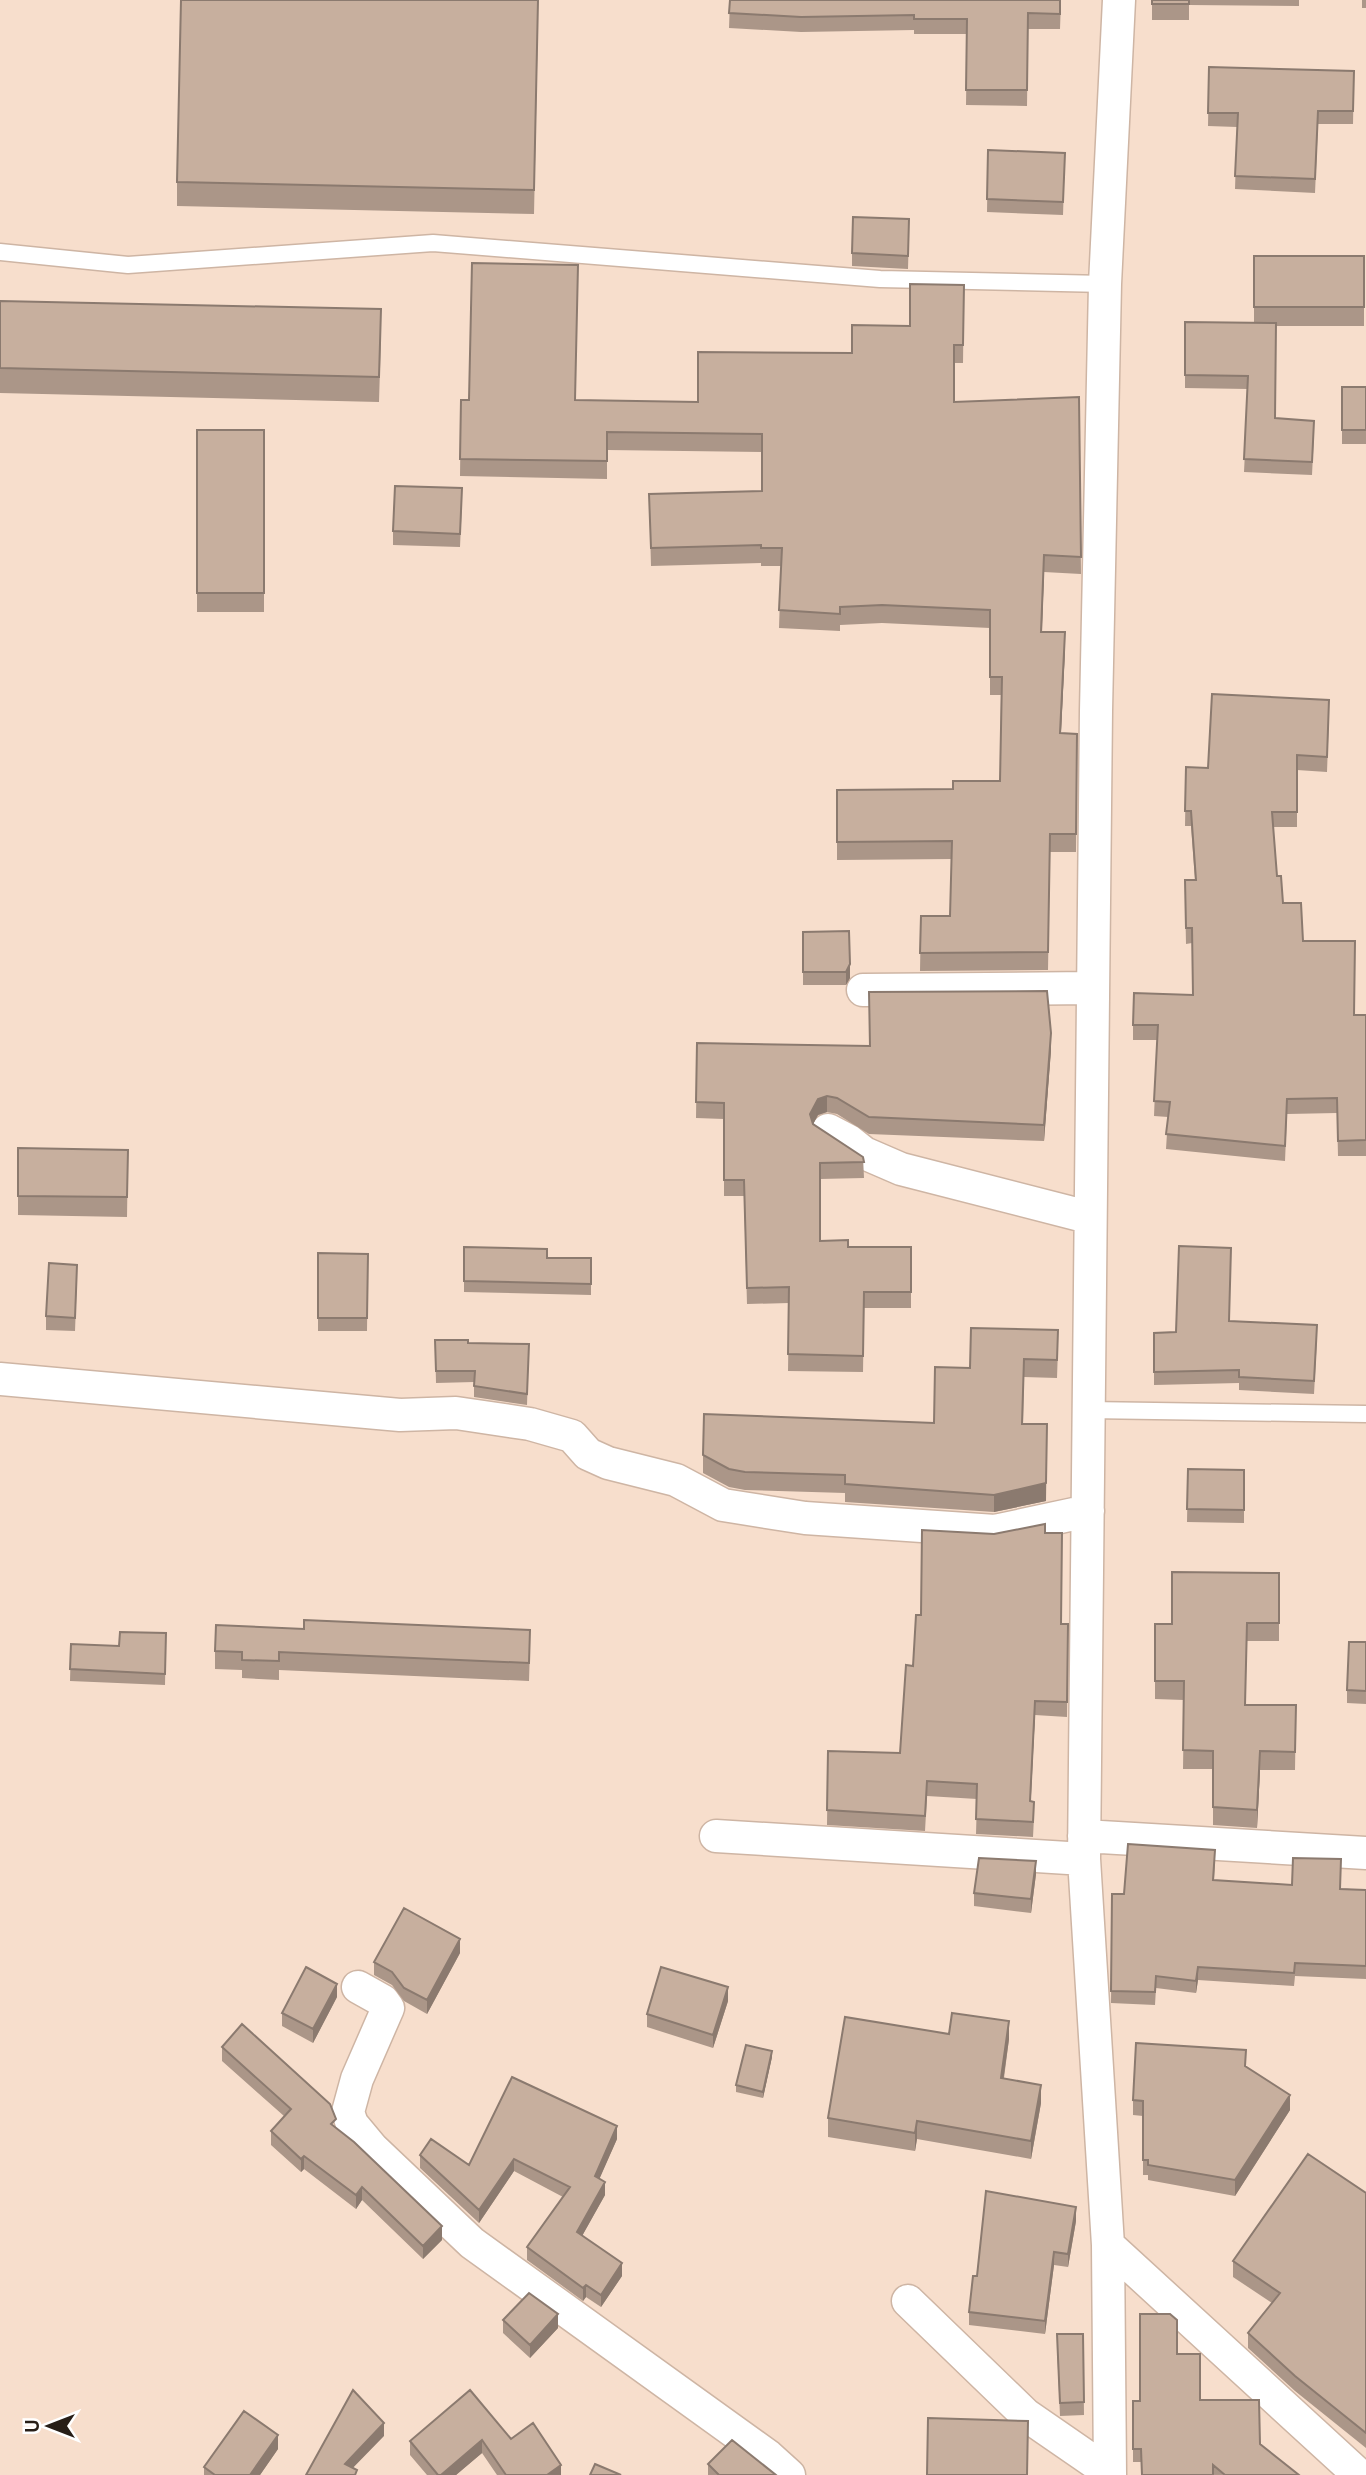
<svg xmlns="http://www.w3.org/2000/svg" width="1366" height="2475" viewBox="0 0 1366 2475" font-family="Figtree,sans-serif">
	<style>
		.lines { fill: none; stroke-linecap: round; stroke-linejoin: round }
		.service-casing { stroke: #ceb5a4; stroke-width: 19 }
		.minor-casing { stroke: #ceb5a4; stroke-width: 35 }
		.service { stroke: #fff; stroke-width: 16 }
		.minor { stroke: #fff; stroke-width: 32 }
		.wall { fill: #ab9688 }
		.shaded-wall { fill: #8b7a6f }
		.building { fill: #c7af9e; stroke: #8b7a6f; stroke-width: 2 }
	</style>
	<rect width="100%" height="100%" fill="#f7decc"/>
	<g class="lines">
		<g class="service-casing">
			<path id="service" d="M 0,252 L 128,265 L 433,243 L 880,279 L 1105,284
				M 1088,1410 L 1366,1414"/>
		</g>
		<g class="minor-casing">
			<path id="minor" d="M 863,990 L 1092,988
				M 828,1130 L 849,1141 L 864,1153 L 901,1169 L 1088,1217
				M 0,1379 L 400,1415 L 456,1413 L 530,1424 L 572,1436 L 588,1454 L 608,1463 L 676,1480 L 723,1505 L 805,1518 L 995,1531 L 1088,1511
				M 716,1836 L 1084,1859
				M 1084,1836 L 1366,1853
				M 358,1987 L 383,2001 L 388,2008 L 357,2079 L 348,2112 L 352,2124 L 372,2148 L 472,2243 L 768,2456 L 789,2475
				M 1108,2245 L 1359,2475
				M 908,2301 L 1026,2415 L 1110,2473
				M 1110,2475 L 1108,2245 L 1084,1859 L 1096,711 L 1105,284 L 1119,0"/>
		</g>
		<use href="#service" class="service"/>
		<use href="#minor" class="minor"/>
	</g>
	<path class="wall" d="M 730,0 L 1061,0 L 1060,29 L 1028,29 L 1027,106 L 966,105 L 967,34 L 914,34 L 914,30 L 801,32 L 729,28 Z
		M 1152,0 L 1299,0 L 1299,6 L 1189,5 L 1189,20 L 1152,20 Z
		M 1362,0 L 1366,0 L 1366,8 L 1362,8 Z
		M 538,21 L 534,214 L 177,206 L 177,182 Z
		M 1209,67 L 1354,71 L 1353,124 L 1318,124 L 1315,193 L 1235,189 L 1237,127 L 1208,126 Z
		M 988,150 L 1065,153 L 1063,215 L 987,212 Z
		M 909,232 L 908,269 L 852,266 L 852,253 Z
		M 1254,256 L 1364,256 L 1364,326 L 1276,326 L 1275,418 L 1314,434 L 1312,475 L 1244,472 L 1248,389 L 1185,388 L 1185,322 L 1254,323 Z
		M 964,285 L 963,363 L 954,363 L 954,402 L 1079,397 L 1081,574 L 1044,572 L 1042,632 L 1065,649 L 1061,733 L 1077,734 L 1076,852 L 1050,852 L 1048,970 L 920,971 L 921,916 L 950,916 L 952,859 L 837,860 L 837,790 L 953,789 L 1000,781 L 1001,695 L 990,695 L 990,628 L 882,623 L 840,625 L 840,631 L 779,628 L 781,566 L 761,566 L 761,563 L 651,566 L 649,494 L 762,491 L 762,452 L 607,450 L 607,479 L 460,476 L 461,400 L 698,402 L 852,353 L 910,326 Z
		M 0,301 L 381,335 L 379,402 L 0,393 Z
		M 1342,387 L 1366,387 L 1366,444 L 1342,444 Z
		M 197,430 L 264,430 L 264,612 L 197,612 Z
		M 462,502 L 460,547 L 393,545 L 393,531 Z
		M 1329,716 L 1327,772 L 1297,770 L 1297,827 L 1273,827 L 1277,876 L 1283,903 L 1303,941 L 1354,1015 L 1366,1015 L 1366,1156 L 1338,1156 L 1337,1113 L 1287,1114 L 1285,1161 L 1166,1149 L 1168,1117 L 1154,1116 L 1157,1040 L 1133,1040 L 1133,1025 L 1193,995 L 1192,943 L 1186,944 L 1185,896 L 1195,880 L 1191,826 L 1185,826 L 1186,767 L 1208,768 Z
		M 849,931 L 850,978 L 846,985 L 803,985 L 803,932 Z
		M 697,1043 L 1051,1050 L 1044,1141 L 869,1134 L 837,1114 L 827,1112 L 818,1115 L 813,1124 L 863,1157 L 864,1178 L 820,1179 L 820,1241 L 848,1247 L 911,1247 L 911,1308 L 864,1308 L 863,1372 L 788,1371 L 789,1303 L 747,1304 L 744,1196 L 724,1196 L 724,1119 L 696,1118 Z
		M 18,1148 L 128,1150 L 127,1217 L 18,1215 Z
		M 464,1247 L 547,1258 L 591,1258 L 591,1295 L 464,1292 Z
		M 318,1253 L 368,1254 L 367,1331 L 318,1331 Z
		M 77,1278 L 75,1331 L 46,1330 L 46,1316 Z
		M 1229,1321 L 1317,1338 L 1314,1394 L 1239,1390 L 1239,1383 L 1154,1385 L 1154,1333 L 1176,1332 Z
		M 435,1340 L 468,1343 L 529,1344 L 527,1405 L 474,1397 L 474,1382 L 436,1383 Z
		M 1058,1348 L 1057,1378 L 1024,1377 L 1023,1424 L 1046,1501 L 994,1512 L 845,1502 L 845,1493 L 745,1490 L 729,1487 L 703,1473 L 703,1455 L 934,1423 L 970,1368 Z
		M 1188,1469 L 1244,1470 L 1244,1523 L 1187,1522 Z
		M 1045,1533 L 1061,1624 L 1068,1624 L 1067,1717 L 1035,1715 L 1030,1801 L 1034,1817 L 1033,1837 L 976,1834 L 977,1799 L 927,1796 L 925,1831 L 827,1825 L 828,1751 L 900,1753 L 921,1615 L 994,1534 Z
		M 1279,1573 L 1279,1641 L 1247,1641 L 1245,1705 L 1296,1705 L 1295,1770 L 1260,1770 L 1257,1828 L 1213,1825 L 1213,1769 L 1183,1769 L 1184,1700 L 1155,1699 L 1155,1624 L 1172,1624 Z
		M 166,1633 L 165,1685 L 70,1681 L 71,1644 L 119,1646 Z
		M 1366,1642 L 1366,1704 L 1347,1703 L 1347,1690 Z
		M 530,1648 L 529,1681 L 279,1670 L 279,1680 L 242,1678 L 242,1670 L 215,1669 L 215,1651 Z
		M 1215,1862 L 1214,1880 L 1366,1890 L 1366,1979 L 1295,1976 L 1294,1986 L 1198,1980 L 1196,1993 L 1156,1988 L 1155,2005 L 1111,2003 L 1112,1894 L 1124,1894 Z
		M 1036,1874 L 1031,1913 L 974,1906 L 974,1893 Z
		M 460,1953 L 427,2014 L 404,2001 L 392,1985 L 374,1975 L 374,1962 Z
		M 337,1997 L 313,2043 L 282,2026 L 282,2013 Z
		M 728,2001 L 713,2048 L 647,2027 L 647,2014 Z
		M 949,2034 L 1009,2039 L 1004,2078 L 1041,2103 L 1031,2159 L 917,2139 L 915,2151 L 828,2137 L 828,2118 Z
		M 222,2047 L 336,2128 L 442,2240 L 423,2259 L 362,2200 L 356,2209 L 304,2169 L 301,2172 L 271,2145 L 271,2131 L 284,2116 L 222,2061 Z
		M 772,2057 L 763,2098 L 736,2092 L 736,2085 Z
		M 1245,2066 L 1290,2110 L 1235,2196 L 1148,2180 L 1148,2175 L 1143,2175 L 1143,2116 L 1133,2115 L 1133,2100 Z
		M 617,2139 L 599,2179 L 605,2195 L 582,2236 L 622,2276 L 601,2307 L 586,2297 L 583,2301 L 527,2260 L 527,2247 L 563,2197 L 514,2171 L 479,2223 L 420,2168 L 420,2155 L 469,2165 Z
		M 1366,2193 L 1366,2448 L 1295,2391 L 1248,2348 L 1248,2333 L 1272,2303 L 1233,2277 L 1233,2261 Z
		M 1076,2221 L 1068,2267 L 1054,2265 L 1045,2334 L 969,2325 L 969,2312 L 977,2276 Z
		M 503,2320 L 558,2328 L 530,2358 L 503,2333 Z
		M 1083,2334 L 1084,2415 L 1060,2416 L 1057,2348 Z
		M 1177,2354 L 1200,2400 L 1260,2444 L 1299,2475 L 1141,2475 L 1141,2462 L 1133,2462 L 1133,2401 L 1140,2401 Z
		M 511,2439 L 561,2475 L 497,2475 L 482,2453 L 456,2475 L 427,2475 L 410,2455 L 410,2441 Z
		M 278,2449 L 260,2475 L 204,2475 L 204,2467 Z
		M 708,2464 L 776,2475 L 708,2475 Z"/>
	<path class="shaded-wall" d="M 1044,555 L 1044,572 L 1041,649 L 1041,632 Z
		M 1065,632 L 1065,649 L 1060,751 L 1060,733 Z
		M 850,964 L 850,978 L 846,985 L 846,972 Z
		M 1051,1033 L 1051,1050 L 1044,1141 L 1044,1125 Z
		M 827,1096 L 827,1112 L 818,1115 L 810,1130 L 810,1114 L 818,1099 Z
		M 1047,1424 L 1046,1501 L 994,1512 L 994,1495 Z
		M 1035,1701 L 1035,1715 L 1030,1816 L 1030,1801 Z
		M 1260,1751 L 1260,1770 L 1257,1828 L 1257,1810 Z
		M 1036,1861 L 1036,1874 L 1031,1913 L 1031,1899 Z
		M 460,1939 L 460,1953 L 427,2014 L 427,2000 Z
		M 1198,1967 L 1198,1980 L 1196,1993 L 1196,1981 Z
		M 337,1984 L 337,1997 L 313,2043 L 313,2029 Z
		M 728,1987 L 728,2001 L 713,2048 L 713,2035 Z
		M 1009,2021 L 1009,2039 L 1001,2096 L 1001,2078 Z
		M 772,2051 L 772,2057 L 763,2098 L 763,2092 Z
		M 1041,2085 L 1041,2103 L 1031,2159 L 1031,2141 Z
		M 1290,2095 L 1290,2110 L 1235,2196 L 1235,2180 Z
		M 917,2121 L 917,2139 L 915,2151 L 915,2133 Z
		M 617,2126 L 617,2139 L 595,2189 L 595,2176 Z
		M 304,2156 L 304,2169 L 301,2172 L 301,2159 Z
		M 514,2159 L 514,2171 L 479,2223 L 479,2210 Z
		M 605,2182 L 605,2195 L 577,2245 L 577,2232 Z
		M 362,2187 L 362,2200 L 356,2209 L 356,2195 Z
		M 1076,2207 L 1076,2221 L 1068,2267 L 1068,2254 Z
		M 442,2226 L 442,2240 L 423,2259 L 423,2246 Z
		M 1054,2252 L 1054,2265 L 1045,2334 L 1045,2321 Z
		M 622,2263 L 622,2276 L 601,2307 L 601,2295 Z
		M 586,2285 L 586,2297 L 583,2301 L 583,2288 Z
		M 558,2314 L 558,2328 L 530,2358 L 530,2345 Z
		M 384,2423 L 384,2436 L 346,2475 L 345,2464 Z
		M 278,2435 L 278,2449 L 260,2475 L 250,2475 Z
		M 482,2440 L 482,2453 L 456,2475 L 441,2475 Z
		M 561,2465 L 561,2475 L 547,2475 Z"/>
	<path class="building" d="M 181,0 L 538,0 L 534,190 L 177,182 Z
		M 730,0 L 1060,0 L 1060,14 L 1028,13 L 1027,90 L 966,90 L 967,19 L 914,19 L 914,15 L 801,17 L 729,13 Z
		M 1152,0 L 1189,0 L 1189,4 L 1152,4 Z
		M 1209,67 L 1354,71 L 1353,111 L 1318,111 L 1315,179 L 1235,176 L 1238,113 L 1208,113 Z
		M 988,150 L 1065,153 L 1063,202 L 987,199 Z
		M 853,217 L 909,219 L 908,256 L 852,253 Z
		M 1254,256 L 1364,256 L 1364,307 L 1254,307 Z
		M 472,263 L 578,265 L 575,400 L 698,402 L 698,352 L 852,353 L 852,325 L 910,326 L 910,284 L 964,285 L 963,345 L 954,345 L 954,402 L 1079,397 L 1081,557 L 1044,555 L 1041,632 L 1065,632 L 1060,733 L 1077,734 L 1076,834 L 1050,834 L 1048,952 L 920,953 L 921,916 L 950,916 L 952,841 L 837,842 L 837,790 L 953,789 L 953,781 L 1000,781 L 1002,677 L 990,677 L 990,610 L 882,605 L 840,607 L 840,614 L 779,610 L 782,548 L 761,548 L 761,545 L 651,548 L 649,494 L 762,491 L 762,434 L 607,432 L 607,461 L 460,459 L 461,400 L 469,400 Z
		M 0,301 L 381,309 L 379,377 L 0,368 Z
		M 1185,322 L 1276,323 L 1275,418 L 1314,421 L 1312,462 L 1244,459 L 1248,376 L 1185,375 Z
		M 1342,387 L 1366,387 L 1366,430 L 1342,430 Z
		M 197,430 L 264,430 L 264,593 L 197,593 Z
		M 395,486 L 462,488 L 460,534 L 393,531 Z
		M 1212,694 L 1329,700 L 1327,757 L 1297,755 L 1297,812 L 1272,812 L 1277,876 L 1281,876 L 1283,903 L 1301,903 L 1303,941 L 1355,941 L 1354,1015 L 1366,1015 L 1366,1140 L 1338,1141 L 1337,1098 L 1287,1099 L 1285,1146 L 1166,1134 L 1170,1102 L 1154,1101 L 1158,1025 L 1133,1025 L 1134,993 L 1193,995 L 1192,928 L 1186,928 L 1185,880 L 1196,880 L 1191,811 L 1185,811 L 1186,767 L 1208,768 Z
		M 849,931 L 850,964 L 846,972 L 803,972 L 803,932 Z
		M 1047,991 L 1051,1033 L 1044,1125 L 869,1117 L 837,1098 L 827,1096 L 818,1099 L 810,1114 L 813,1124 L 863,1157 L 864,1162 L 820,1163 L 820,1241 L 848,1240 L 848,1247 L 911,1247 L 911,1292 L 864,1292 L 863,1356 L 788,1354 L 789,1287 L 747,1288 L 744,1180 L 724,1180 L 724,1103 L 696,1102 L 697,1043 L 870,1046 L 869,992 Z
		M 18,1148 L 128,1150 L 127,1197 L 18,1196 Z
		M 1179,1246 L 1231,1248 L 1229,1321 L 1317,1325 L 1314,1381 L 1239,1377 L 1239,1370 L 1154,1372 L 1154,1333 L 1176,1332 Z
		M 464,1247 L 547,1249 L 547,1258 L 591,1258 L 591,1284 L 464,1281 Z
		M 318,1253 L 368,1254 L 367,1318 L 318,1318 Z
		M 49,1263 L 77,1265 L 75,1318 L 46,1316 Z
		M 971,1328 L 1058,1330 L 1057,1360 L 1024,1359 L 1022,1424 L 1047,1424 L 1046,1483 L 994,1495 L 845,1484 L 845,1475 L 745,1472 L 729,1469 L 703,1455 L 704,1414 L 934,1423 L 935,1367 L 970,1368 Z
		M 435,1340 L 468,1340 L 468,1343 L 529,1344 L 527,1394 L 474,1386 L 475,1371 L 436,1371 Z
		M 1188,1469 L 1244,1470 L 1244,1510 L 1187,1509 Z
		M 1045,1524 L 1045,1533 L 1062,1533 L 1061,1624 L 1068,1624 L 1067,1702 L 1035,1701 L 1030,1801 L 1034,1802 L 1033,1822 L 976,1819 L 977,1784 L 927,1781 L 925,1816 L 827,1810 L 828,1751 L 900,1753 L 906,1665 L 913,1666 L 916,1615 L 921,1615 L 922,1530 L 994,1534 Z
		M 1172,1572 L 1279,1573 L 1279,1623 L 1247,1623 L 1245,1705 L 1296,1705 L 1295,1752 L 1260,1751 L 1257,1810 L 1213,1807 L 1213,1751 L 1183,1750 L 1184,1681 L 1155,1681 L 1155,1624 L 1172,1624 Z
		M 304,1620 L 530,1630 L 529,1663 L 279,1652 L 279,1661 L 242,1660 L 242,1652 L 215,1651 L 216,1625 L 304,1629 Z
		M 120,1632 L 166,1633 L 165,1674 L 70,1669 L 71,1644 L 119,1646 Z
		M 1349,1642 L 1366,1642 L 1366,1691 L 1347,1690 Z
		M 1128,1844 L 1215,1850 L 1213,1880 L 1292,1885 L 1293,1858 L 1341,1859 L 1340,1889 L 1366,1890 L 1366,1966 L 1295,1963 L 1294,1973 L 1198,1967 L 1196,1981 L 1156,1976 L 1155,1992 L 1111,1991 L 1112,1894 L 1124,1894 Z
		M 979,1858 L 1036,1861 L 1031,1899 L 974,1893 Z
		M 404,1908 L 460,1939 L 427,2000 L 404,1988 L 392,1972 L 374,1962 Z
		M 306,1967 L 337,1984 L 313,2029 L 282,2013 Z
		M 661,1967 L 728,1987 L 713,2035 L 647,2014 Z
		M 952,2013 L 1009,2021 L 1001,2078 L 1041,2085 L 1031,2141 L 917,2121 L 915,2133 L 828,2118 L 845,2017 L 949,2034 Z
		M 242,2024 L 330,2104 L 336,2119 L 331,2124 L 354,2142 L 442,2226 L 423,2246 L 362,2187 L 356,2195 L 304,2156 L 301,2159 L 271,2131 L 291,2109 L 222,2047 Z
		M 1136,2043 L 1246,2050 L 1245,2066 L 1290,2095 L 1235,2180 L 1148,2165 L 1148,2160 L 1143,2160 L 1143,2101 L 1133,2100 Z
		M 746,2045 L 772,2051 L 763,2092 L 736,2085 Z
		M 512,2077 L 617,2126 L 595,2176 L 605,2182 L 577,2232 L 622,2263 L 601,2295 L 586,2285 L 583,2288 L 527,2247 L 570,2187 L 514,2159 L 479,2210 L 420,2155 L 431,2139 L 469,2165 Z
		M 1308,2154 L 1366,2193 L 1366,2433 L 1295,2376 L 1248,2333 L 1280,2293 L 1233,2261 Z
		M 986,2191 L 1076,2207 L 1068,2254 L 1054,2252 L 1045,2321 L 969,2312 L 973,2276 L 977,2276 Z
		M 529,2293 L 558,2314 L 530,2345 L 503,2320 Z
		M 1140,2314 L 1170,2314 L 1177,2320 L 1177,2354 L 1200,2354 L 1200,2400 L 1259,2400 L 1260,2444 L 1299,2475 L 1225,2475 L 1213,2465 L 1213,2475 L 1142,2475 L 1141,2449 L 1133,2449 L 1133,2401 L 1140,2401 Z
		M 1057,2334 L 1083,2334 L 1084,2402 L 1060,2403 Z
		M 353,2390 L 384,2423 L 345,2464 L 357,2470 L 355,2475 L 306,2475 Z
		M 470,2390 L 511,2439 L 533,2423 L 561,2465 L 547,2475 L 506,2475 L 482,2440 L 441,2475 L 438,2475 L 410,2441 Z
		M 244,2411 L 278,2435 L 250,2475 L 215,2475 L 204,2467 Z
		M 928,2418 L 1028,2421 L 1027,2475 L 927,2475 Z
		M 732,2440 L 776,2475 L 719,2475 L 708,2464 Z
		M 595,2464 L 621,2475 L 590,2475 Z"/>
	<g transform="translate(49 2426) rotate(270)" stroke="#ffffff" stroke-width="5" paint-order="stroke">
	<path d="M0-5L12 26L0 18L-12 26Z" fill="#271e17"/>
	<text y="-10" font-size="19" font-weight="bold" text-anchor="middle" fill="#271e17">U</text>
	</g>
</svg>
